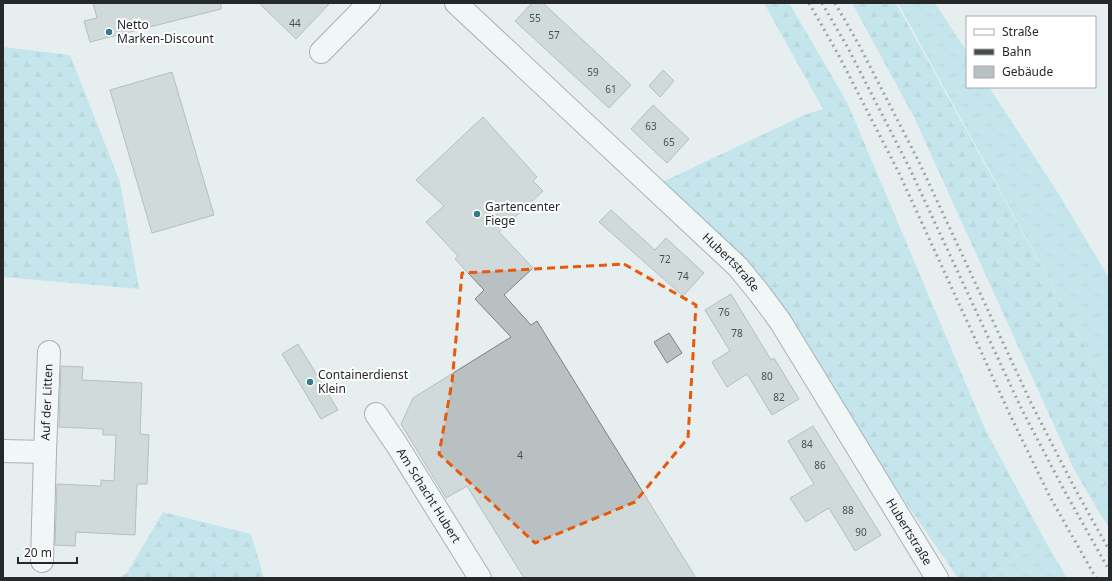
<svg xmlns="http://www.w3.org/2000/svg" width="1112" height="581" viewBox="0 0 1112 581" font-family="'Noto Sans',sans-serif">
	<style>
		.grass { fill: url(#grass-tufts) }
		.forest { fill: url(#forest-firs) }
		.building { fill: #b9c0c1; stroke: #7c8284 }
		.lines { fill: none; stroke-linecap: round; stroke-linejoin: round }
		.minor-casing { stroke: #62686a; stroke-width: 24 }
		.minor { stroke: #fff; stroke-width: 22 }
		.rail { stroke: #474b4c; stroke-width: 3; stroke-dasharray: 2 4; stroke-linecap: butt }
		.marked { fill: none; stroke: #e8590c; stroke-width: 3; stroke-dasharray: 8 5; stroke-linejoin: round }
		.poi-dot { fill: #357a88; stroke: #fff; stroke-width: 1.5 }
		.labels { text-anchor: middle; stroke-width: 4; stroke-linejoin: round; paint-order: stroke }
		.number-label { font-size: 10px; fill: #4b4f50 }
		.poi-label { font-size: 12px; fill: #26292a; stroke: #fff; text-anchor: start }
		.street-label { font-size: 12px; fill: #26292a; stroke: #fff }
	</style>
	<defs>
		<pattern id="grass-tufts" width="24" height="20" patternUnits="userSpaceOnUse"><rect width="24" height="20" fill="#9bdae8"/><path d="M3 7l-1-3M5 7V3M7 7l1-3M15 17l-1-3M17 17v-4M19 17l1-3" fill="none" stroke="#85bbc7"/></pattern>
		<pattern id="forest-firs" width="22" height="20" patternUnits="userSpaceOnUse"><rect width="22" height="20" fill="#9bdae8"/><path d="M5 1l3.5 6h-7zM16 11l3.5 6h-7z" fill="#85bbc7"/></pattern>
	</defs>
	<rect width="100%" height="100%" fill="#e6eeef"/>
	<path class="grass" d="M 898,3 L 935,3 L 967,52 L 967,87 L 989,87 L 1058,193 L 1109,278 L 1109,395 L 1090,355 Z
		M 1109,478 L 1109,528 L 1094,504 Z
		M 1044,539 L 1067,578 L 987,578 Z"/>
	<path class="forest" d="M 764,3 L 789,3 L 847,102 L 985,429 L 1044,539 L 987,578 L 958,578 L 782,323 L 654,186 L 804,115 L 823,109 Z
		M 852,3 L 896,3 L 1090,355 L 1109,395 L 1109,478 L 1094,504 L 1073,467 L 914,117 Z
		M 3,47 L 70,55 L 120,182 L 139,289 L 3,277 Z
		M 163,512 L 251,534 L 264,578 L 118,578 L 127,573 Z"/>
	<path class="building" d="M 93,3 L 221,3 L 221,9 L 90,42 L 84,21 L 97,18 Z
		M 259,3 L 330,3 L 296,39 Z
		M 532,3 L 543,3 L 631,85 L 609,108 L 515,21 Z
		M 663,70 L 674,81 L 660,97 L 649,86 Z
		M 172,72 L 214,215 L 152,233 L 110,90 Z
		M 653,105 L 689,139 L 667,163 L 631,129 Z
		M 483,117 L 537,177 L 533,181 L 543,191 L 499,232 L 533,268 L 504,295 L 531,325 L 537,321 L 696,578 L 524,578 L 467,486 L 446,498 L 401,424 L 413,398 L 511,337 L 475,299 L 484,290 L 455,259 L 458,256 L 426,222 L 444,206 L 416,180 Z
		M 611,210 L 655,250 L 666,238 L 704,273 L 683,296 L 599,222 Z
		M 731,294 L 771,360 L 774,358 L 799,399 L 772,415 L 747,374 L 727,387 L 712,362 L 730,351 L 705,310 Z
		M 669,333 L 682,353 L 667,363 L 654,342 Z
		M 298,344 L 338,410 L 321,419 L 282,354 Z
		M 61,366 L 83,367 L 82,380 L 142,383 L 140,434 L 149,435 L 147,484 L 137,484 L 135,535 L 76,532 L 75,546 L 55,545 L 57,484 L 101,486 L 101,480 L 114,481 L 116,435 L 103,435 L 103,429 L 59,427 Z
		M 813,426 L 881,535 L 855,551 L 829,508 L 806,522 L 790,498 L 814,484 L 788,441 Z"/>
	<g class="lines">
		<g class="minor-casing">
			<g id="minor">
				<path id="s1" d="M 456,3 L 738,267 L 760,294 L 780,321 L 937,578"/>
				<path d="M 321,52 L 369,3"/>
				<path id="s2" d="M 376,414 L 397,445 L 480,578"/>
				<path id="s3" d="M 3,451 L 45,452 L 49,352"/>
				<path d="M 42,561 L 45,452"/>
			</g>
		</g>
		<use href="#minor" class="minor"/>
		<path class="rail" d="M 809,3 L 838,54 L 899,173 L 1011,417 L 1050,497 L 1096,578
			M 822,3 L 848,48 L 909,167 L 1022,410 L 1064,490 L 1109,570
			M 835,3 L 858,43 L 919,162 L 1032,405 L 1073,485 L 1109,550"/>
	</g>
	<path d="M0 0H1112V581H0ZM 624,264 L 696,305 L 688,438 L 635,502 L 535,543 L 439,454 L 452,382 L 462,273 Z" fill="#e6eeef" fill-opacity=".55" fill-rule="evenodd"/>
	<path class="marked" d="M 624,264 L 696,305 L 688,438 L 635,502 L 535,543 L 439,454 L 452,382 L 462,273 Z"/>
	<g class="poi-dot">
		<circle cx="109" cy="32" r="4"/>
		<circle cx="477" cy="214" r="4"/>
		<circle cx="310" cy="382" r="4"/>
	</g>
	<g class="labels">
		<g class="number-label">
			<text x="535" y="22">55</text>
			<text x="295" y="27">44</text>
			<text x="554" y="39">57</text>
			<text x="593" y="76">59</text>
			<text x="611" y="93">61</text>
			<text x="651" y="130">63</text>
			<text x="669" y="146">65</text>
			<text x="665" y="263">72</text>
			<text x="683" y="280">74</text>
			<text x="724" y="316">76</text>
			<text x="737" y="337">78</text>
			<text x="767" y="380">80</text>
			<text x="779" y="401">82</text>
			<text x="807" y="448">84</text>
			<text x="520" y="459">4</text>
			<text x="820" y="469">86</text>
			<text x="848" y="514">88</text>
			<text x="861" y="536">90</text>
		</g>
		<g class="poi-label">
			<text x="117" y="29">Netto<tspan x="117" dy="14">Marken-Discount</tspan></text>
			<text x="485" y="211">Gartencenter<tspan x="485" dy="14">Fiege</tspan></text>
			<text x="318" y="379">Containerdienst<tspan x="318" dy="14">Klein</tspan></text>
		</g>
		<g class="street-label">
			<text dy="4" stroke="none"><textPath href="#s1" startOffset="378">Hubertstraße</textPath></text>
			<text dy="4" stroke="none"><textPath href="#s3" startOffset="92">Auf der Litten</textPath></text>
			<text dy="4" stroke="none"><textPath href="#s2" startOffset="97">Am Schacht Hubert</textPath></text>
			<text dy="4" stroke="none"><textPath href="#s1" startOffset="702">Hubertstraße</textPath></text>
		</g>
	</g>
	<rect width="1112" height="581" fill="none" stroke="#26292a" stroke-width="8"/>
	<rect x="966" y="16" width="130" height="72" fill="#ffffff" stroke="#a8a9aa"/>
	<rect x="974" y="29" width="20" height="6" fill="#ffffff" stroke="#a8a9aa"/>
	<text x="1002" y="36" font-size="12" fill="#26292a">Straße</text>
	<rect x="974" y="49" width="20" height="6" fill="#474b4c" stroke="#a8a9aa"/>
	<text x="1002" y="56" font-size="12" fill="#26292a">Bahn</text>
	<rect x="974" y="66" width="20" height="12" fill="#b9c0c1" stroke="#a8a9aa"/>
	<text x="1002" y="76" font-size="12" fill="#26292a">Gebäude</text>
	<path d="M18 557v6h59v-6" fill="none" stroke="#26292a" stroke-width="2"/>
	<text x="24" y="557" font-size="12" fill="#26292a" stroke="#ffffff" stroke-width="3" paint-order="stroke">20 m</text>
</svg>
